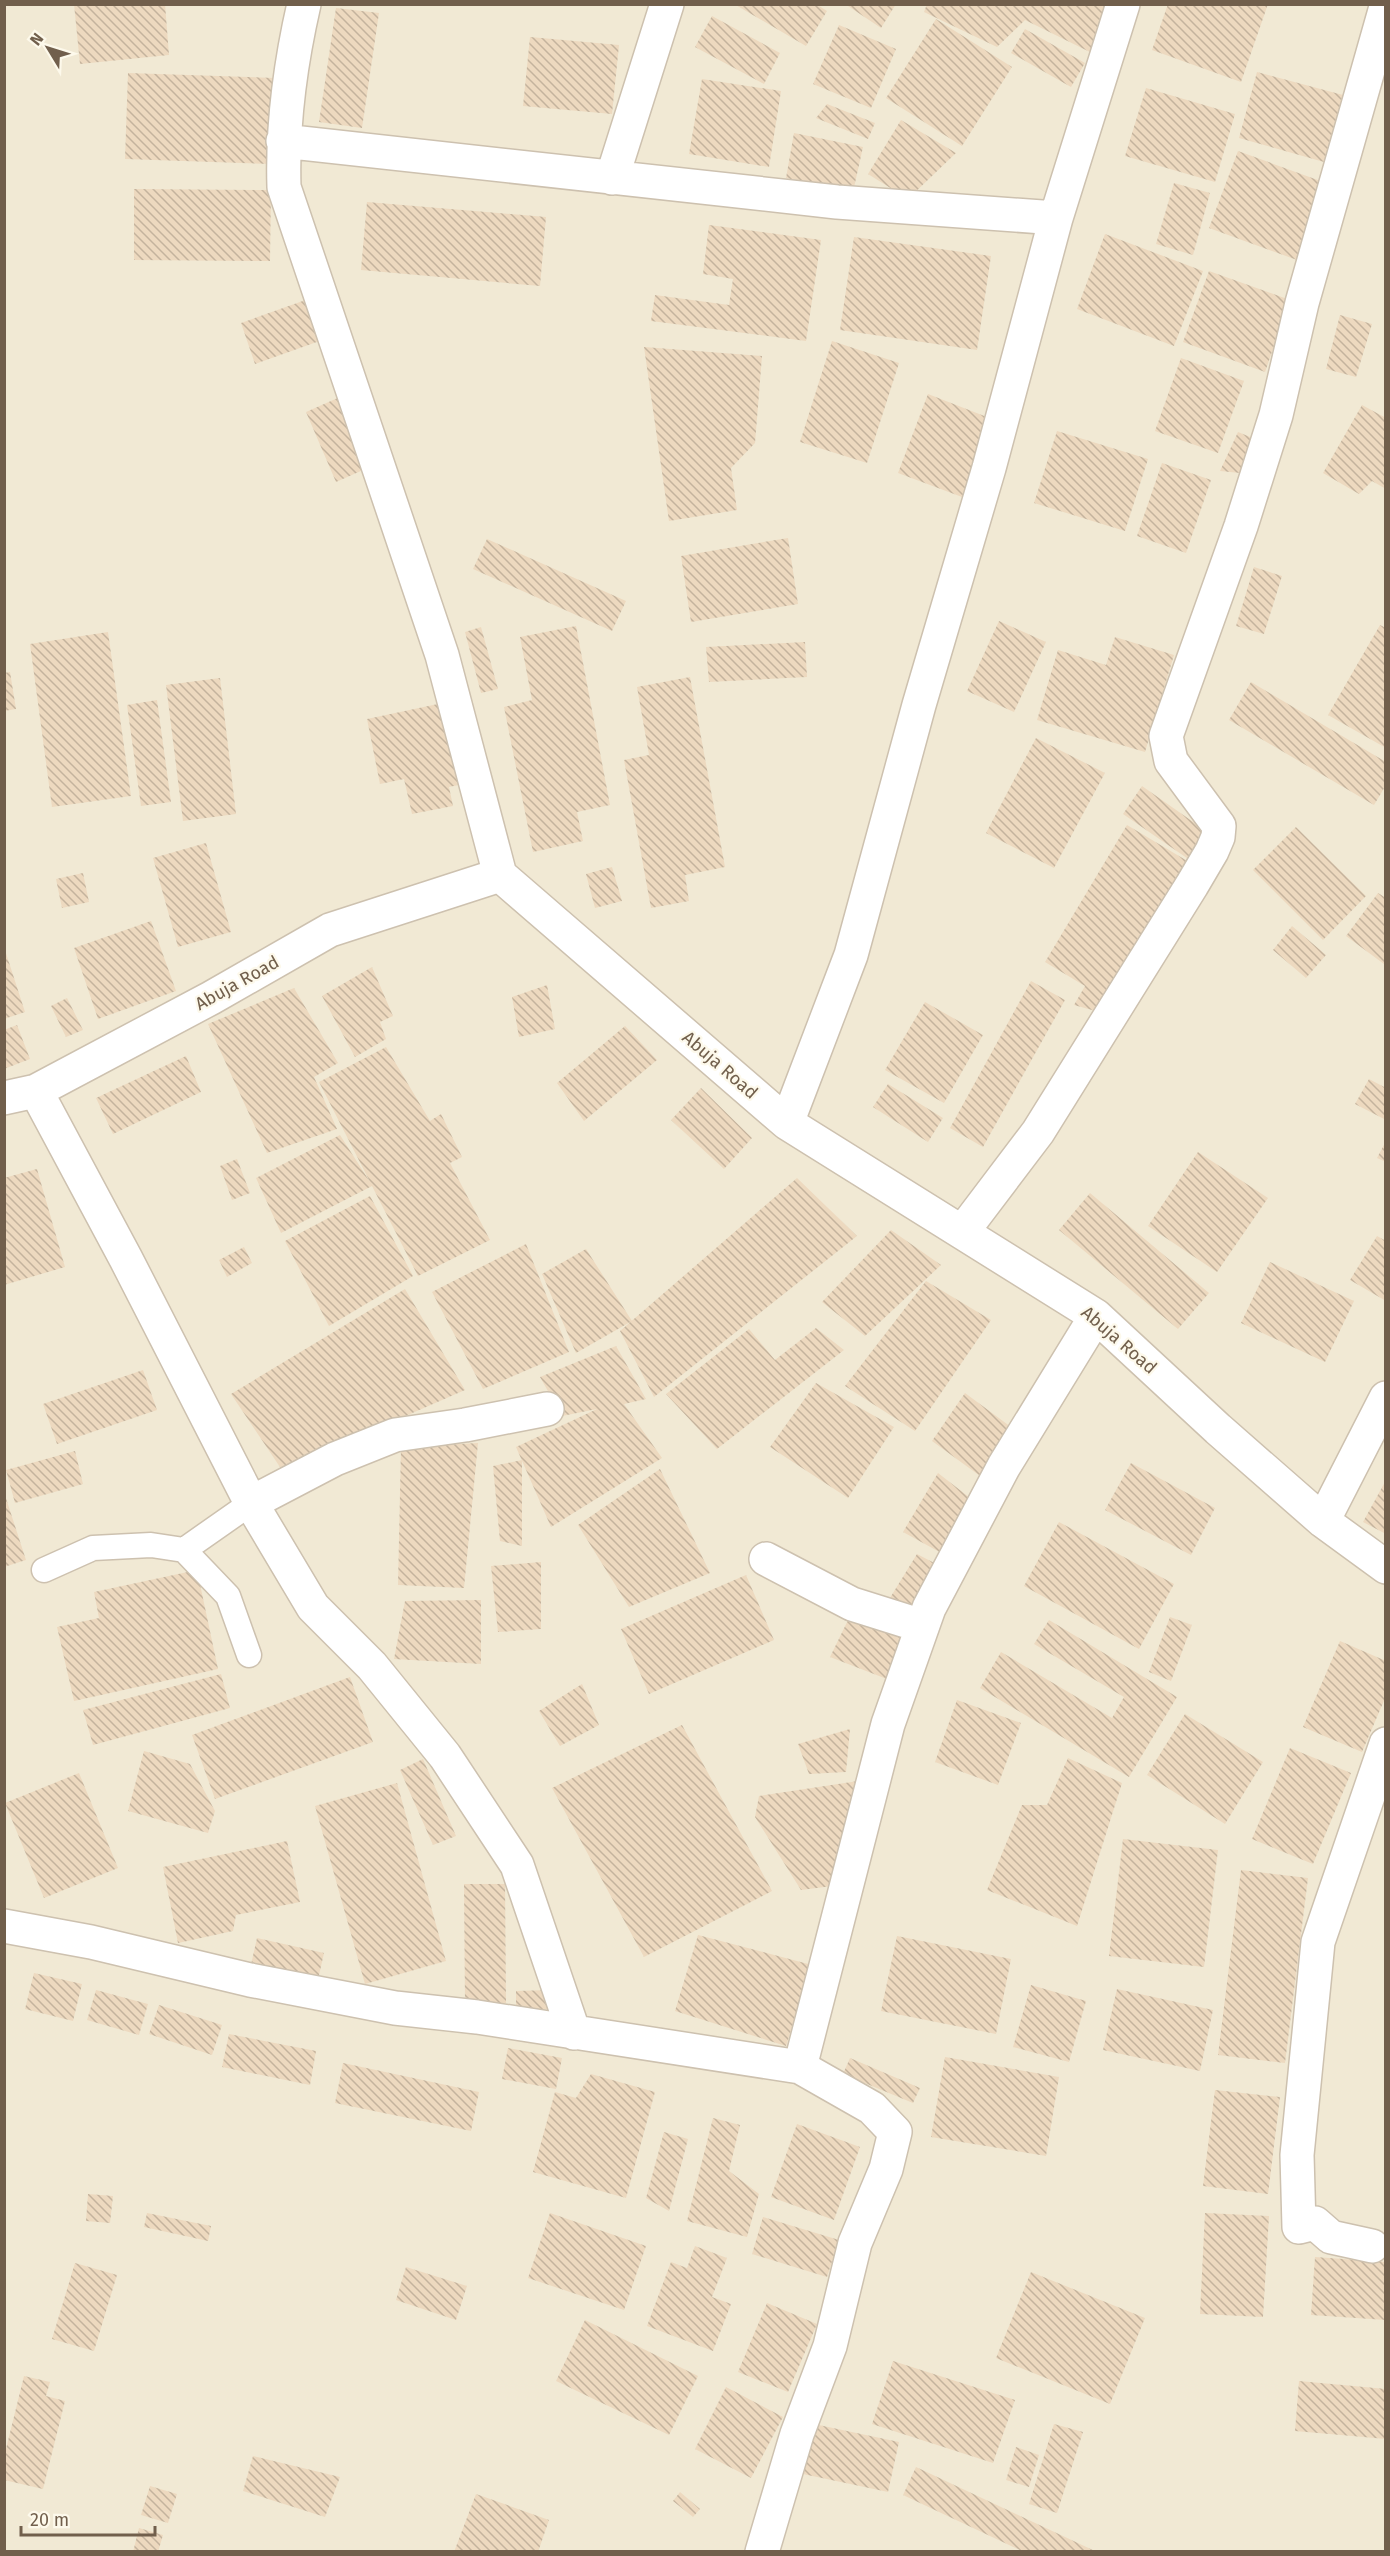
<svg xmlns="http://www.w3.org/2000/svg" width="1390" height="2556" viewBox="0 0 1390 2556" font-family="'Fira Sans',sans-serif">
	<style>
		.residential { fill: #f1e9d4 }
		.building { fill: url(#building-back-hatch) }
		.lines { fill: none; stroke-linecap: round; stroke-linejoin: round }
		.lane-casing { stroke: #cdc1af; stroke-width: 27 }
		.street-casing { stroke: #cdc1af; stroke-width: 36 }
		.lane { stroke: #fff; stroke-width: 24 }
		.street { stroke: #fff; stroke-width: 33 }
		.labels { text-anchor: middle; stroke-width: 4.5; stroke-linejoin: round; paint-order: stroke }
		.street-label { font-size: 18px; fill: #715f4c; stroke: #fdf9eb }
	</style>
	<defs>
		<pattern id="building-back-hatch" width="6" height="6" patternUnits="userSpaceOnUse" patternTransform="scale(1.5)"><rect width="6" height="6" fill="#edd9bf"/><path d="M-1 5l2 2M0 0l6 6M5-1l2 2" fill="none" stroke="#c4b39d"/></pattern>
	</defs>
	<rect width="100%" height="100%" fill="#faf6e5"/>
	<path class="residential" d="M 5,5 L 1385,5 L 1385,2551 L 5,2551 Z"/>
	<path class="building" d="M 74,4 L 165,4 L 169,55 L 80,64 Z
		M 734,4 L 816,4 L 827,11 L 806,46 Z
		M 845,4 L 896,4 L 881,28 Z
		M 927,4 L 1122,4 L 1098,56 L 1025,20 L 997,47 L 924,12 Z
		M 1168,4 L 1268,4 L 1241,82 L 1152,50 Z
		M 336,8 L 379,13 L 362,128 L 319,122 Z
		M 712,16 L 780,53 L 764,84 L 695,47 Z
		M 936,19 L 1012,67 L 962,146 L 886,98 Z
		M 839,25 L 896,49 L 871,108 L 813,84 Z
		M 1025,29 L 1085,63 L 1071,87 L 1011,53 Z
		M 530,37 L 619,45 L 612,114 L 523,106 Z
		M 1257,72 L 1343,95 L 1324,162 L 1239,138 Z
		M 128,73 L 275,78 L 272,164 L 125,159 Z
		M 702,79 L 781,91 L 769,167 L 689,154 Z
		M 1146,88 L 1235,114 L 1215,182 L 1125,156 Z
		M 827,104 L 875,123 L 868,139 L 816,118 Z
		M 901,120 L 956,153 L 908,199 L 868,174 Z
		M 794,133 L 863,147 L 853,192 L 786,178 Z
		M 1238,151 L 1326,183 L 1297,260 L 1209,228 Z
		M 1174,183 L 1210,193 L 1193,255 L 1156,244 Z
		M 134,189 L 271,190 L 270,261 L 134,260 Z
		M 367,202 L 546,217 L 540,286 L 361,270 Z
		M 709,225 L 821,240 L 806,341 L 651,321 L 655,295 L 729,305 L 733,279 L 703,274 Z
		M 1105,234 L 1203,271 L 1174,346 L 1077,309 Z
		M 854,237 L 991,256 L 977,350 L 840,330 Z
		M 1209,271 L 1290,300 L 1265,372 L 1183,342 Z
		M 314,297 L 328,338 L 255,364 L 241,323 Z
		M 1340,315 L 1372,324 L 1356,377 L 1326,369 Z
		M 832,341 L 899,363 L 867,463 L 800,442 Z
		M 644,347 L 762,356 L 755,443 L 731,468 L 737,510 L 669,521 Z
		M 1181,358 L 1244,381 L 1218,453 L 1155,431 Z
		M 349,393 L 379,463 L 336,482 L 306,412 Z
		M 928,394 L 992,419 L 962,497 L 898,473 Z
		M 1362,405 L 1386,418 L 1386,489 L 1372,481 L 1359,494 L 1323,473 Z
		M 1057,431 L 1148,459 L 1125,531 L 1034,503 Z
		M 1238,432 L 1255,439 L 1240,473 L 1220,471 Z
		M 1162,463 L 1211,480 L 1186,553 L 1137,536 Z
		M 788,538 L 798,604 L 691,622 L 681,556 Z
		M 487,539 L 626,601 L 612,631 L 473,569 Z
		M 1254,567 L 1282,576 L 1264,634 L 1236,626 Z
		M 999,621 L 1046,642 L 1014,712 L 967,691 Z
		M 1380,625 L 1386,628 L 1386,748 L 1328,715 Z
		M 576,626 L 610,805 L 577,812 L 583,841 L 533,852 L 504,707 L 532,700 L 520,637 Z
		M 481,627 L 498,689 L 481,693 L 465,632 Z
		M 108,632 L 131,796 L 52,807 L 30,644 Z
		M 1115,637 L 1174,655 L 1145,752 L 1037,720 L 1058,650 L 1106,665 Z
		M 805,642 L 807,677 L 709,682 L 706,647 Z
		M 10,672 L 16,709 L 4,711 L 4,673 Z
		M 690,677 L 725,867 L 685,875 L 689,901 L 651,908 L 624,760 L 649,755 L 637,687 Z
		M 220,678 L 236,814 L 183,821 L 166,685 Z
		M 1251,682 L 1386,762 L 1386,785 L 1374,805 L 1229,720 Z
		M 157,700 L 171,802 L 141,806 L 127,705 Z
		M 452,701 L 468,783 L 449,787 L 453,806 L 412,814 L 404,779 L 380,784 L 367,719 Z
		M 1036,738 L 1105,773 L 1054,868 L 986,833 Z
		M 1142,786 L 1216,838 L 1197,865 L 1123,814 Z
		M 1127,825 L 1189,862 L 1099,1012 L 1074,1005 L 1085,986 L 1045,962 Z
		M 1296,827 L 1366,896 L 1323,940 L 1253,870 Z
		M 206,843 L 231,932 L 178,947 L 153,858 Z
		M 612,867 L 622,901 L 595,908 L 586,874 Z
		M 83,873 L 89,902 L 62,908 L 56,879 Z
		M 1378,893 L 1386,898 L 1386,961 L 1384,964 L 1346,936 Z
		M 151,921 L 176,991 L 98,1019 L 74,948 Z
		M 1292,926 L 1326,955 L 1306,978 L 1273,950 Z
		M 4,947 L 25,1012 L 4,1019 Z
		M 372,967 L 393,1016 L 380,1022 L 386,1039 L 355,1057 L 322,996 Z
		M 1031,981 L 1065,1000 L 983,1147 L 950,1128 Z
		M 547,985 L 555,1029 L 519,1037 L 512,997 Z
		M 294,988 L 338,1063 L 314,1077 L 337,1129 L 267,1153 L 208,1024 Z
		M 67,998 L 83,1030 L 66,1037 L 51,1006 Z
		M 925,1002 L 983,1035 L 944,1103 L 885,1070 Z
		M 17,1025 L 30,1059 L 4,1069 L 4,1030 Z
		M 625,1026 L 657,1060 L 584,1121 L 557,1083 Z
		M 386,1047 L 430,1121 L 441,1114 L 462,1157 L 450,1163 L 490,1240 L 418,1276 L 372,1186 L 281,1233 L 256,1178 L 340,1135 L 370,1182 L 319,1082 Z
		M 186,1056 L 201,1092 L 113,1134 L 96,1098 Z
		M 1369,1079 L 1386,1088 L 1386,1120 L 1355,1104 Z
		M 888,1084 L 943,1118 L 928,1142 L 873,1107 Z
		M 701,1088 L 752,1138 L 724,1169 L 671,1120 Z
		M 1386,1141 L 1386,1162 L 1377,1158 Z
		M 1198,1152 L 1268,1198 L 1217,1272 L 1148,1226 Z
		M 237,1159 L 250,1193 L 232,1200 L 220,1166 Z
		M 37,1169 L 65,1267 L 4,1285 L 4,1178 Z
		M 797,1178 L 857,1236 L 654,1397 L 620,1331 Z
		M 1090,1193 L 1209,1293 L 1178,1329 L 1059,1230 Z
		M 370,1196 L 413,1276 L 329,1326 L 285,1241 Z
		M 891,1230 L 941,1265 L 865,1336 L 822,1302 Z
		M 1377,1236 L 1386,1241 L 1386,1301 L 1350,1280 Z
		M 526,1244 L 569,1352 L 483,1389 L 432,1292 Z
		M 244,1247 L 252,1263 L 227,1277 L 219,1260 Z
		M 586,1249 L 632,1321 L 576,1353 L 542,1274 Z
		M 1270,1262 L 1354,1301 L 1325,1362 L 1241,1323 Z
		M 926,1281 L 991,1320 L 915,1431 L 845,1386 Z
		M 405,1289 L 465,1390 L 282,1470 L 231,1394 Z
		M 816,1328 L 844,1350 L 717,1449 L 666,1394 L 749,1329 L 775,1360 Z
		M 616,1346 L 646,1399 L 624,1404 L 662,1458 L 551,1527 L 516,1447 L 597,1409 L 562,1416 L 540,1377 Z
		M 143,1370 L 157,1410 L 57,1444 L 43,1404 Z
		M 816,1383 L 894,1427 L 848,1498 L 770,1447 Z
		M 965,1393 L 1011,1427 L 987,1481 L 932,1441 Z
		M 478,1443 L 464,1588 L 398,1585 L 401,1447 Z
		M 75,1451 L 83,1484 L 15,1503 L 6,1470 Z
		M 522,1460 L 522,1546 L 500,1541 L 493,1466 Z
		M 1131,1463 L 1215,1508 L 1191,1555 L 1105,1510 Z
		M 660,1469 L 710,1573 L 629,1607 L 578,1525 Z
		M 938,1473 L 974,1501 L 945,1555 L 903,1532 Z
		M 1386,1480 L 1386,1534 L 1363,1522 Z
		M 4,1492 L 26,1560 L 4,1567 Z
		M 1059,1522 L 1174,1584 L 1139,1649 L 1024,1586 Z
		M 917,1554 L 940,1566 L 911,1618 L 885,1606 Z
		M 541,1562 L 541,1629 L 498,1632 L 491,1566 Z
		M 197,1570 L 218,1669 L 74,1701 L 57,1627 L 99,1618 L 94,1592 Z
		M 746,1575 L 774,1640 L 649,1694 L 621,1629 Z
		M 481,1600 L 481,1664 L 394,1659 L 405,1601 Z
		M 851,1614 L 906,1629 L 892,1681 L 830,1657 Z
		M 1170,1617 L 1192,1625 L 1171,1681 L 1149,1672 Z
		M 1049,1620 L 1177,1697 L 1129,1777 L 980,1688 L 1001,1652 L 1112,1718 L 1124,1697 L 1034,1644 Z
		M 1340,1641 L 1386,1661 L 1386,1696 L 1362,1752 L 1303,1727 Z
		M 221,1674 L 230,1708 L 93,1745 L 83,1710 Z
		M 350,1677 L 373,1742 L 215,1799 L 192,1735 Z
		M 582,1684 L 599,1725 L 560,1746 L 539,1711 Z
		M 957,1700 L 1021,1723 L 998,1785 L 935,1762 Z
		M 1185,1714 L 1263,1762 L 1225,1824 L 1147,1775 Z
		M 682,1725 L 772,1891 L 644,1957 L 552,1788 Z
		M 850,1729 L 846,1772 L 809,1774 L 798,1744 Z
		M 1290,1748 L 1351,1773 L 1313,1864 L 1252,1839 Z
		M 144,1751 L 190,1764 L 215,1811 L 208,1833 L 128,1811 Z
		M 1068,1758 L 1122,1783 L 1077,1926 L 987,1890 L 1022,1805 L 1047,1805 Z
		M 423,1759 L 456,1836 L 433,1845 L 400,1770 Z
		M 79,1773 L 118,1868 L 44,1898 L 5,1803 Z
		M 858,1781 L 832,1886 L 801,1890 L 755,1817 L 759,1796 Z
		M 397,1783 L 446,1961 L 365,1984 L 315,1806 Z
		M 1123,1839 L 1218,1850 L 1204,1967 L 1109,1956 Z
		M 287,1841 L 300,1902 L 236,1915 L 233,1931 L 178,1943 L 163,1867 Z
		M 1241,1870 L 1308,1878 L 1285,2063 L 1218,2055 Z
		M 464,1884 L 505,1884 L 506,2003 L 465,2004 Z
		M 698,1935 L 812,1965 L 786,2046 L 675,2011 Z
		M 897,1936 L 1011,1959 L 996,2034 L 881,2011 Z
		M 257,1938 L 324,1953 L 317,1984 L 250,1969 Z
		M 34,1973 L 82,1984 L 73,2021 L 25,2009 Z
		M 1031,1985 L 1086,2001 L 1069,2062 L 1013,2047 Z
		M 1117,1989 L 1213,2010 L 1200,2071 L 1103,2050 Z
		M 96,1990 L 148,2004 L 139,2035 L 87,2020 Z
		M 551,1990 L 551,2009 L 516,2010 L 516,1991 Z
		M 159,2005 L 222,2025 L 212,2055 L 149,2034 Z
		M 229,2034 L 316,2051 L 310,2085 L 222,2067 Z
		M 508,2048 L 562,2058 L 556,2089 L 502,2079 Z
		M 945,2057 L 1059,2077 L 1046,2156 L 931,2137 Z
		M 850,2058 L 920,2088 L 913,2103 L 843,2074 Z
		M 343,2063 L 479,2092 L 471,2131 L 335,2103 Z
		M 591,2074 L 655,2092 L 626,2198 L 533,2172 L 555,2092 L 576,2098 Z
		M 1215,2090 L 1280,2097 L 1268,2194 L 1203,2186 Z
		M 713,2118 L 740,2125 L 729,2171 L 759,2194 L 747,2237 L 687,2221 Z
		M 797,2124 L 860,2147 L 834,2220 L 771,2197 Z
		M 664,2132 L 688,2139 L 669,2211 L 646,2198 Z
		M 88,2194 L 113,2196 L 110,2223 L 86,2221 Z
		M 147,2213 L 211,2226 L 208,2241 L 144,2227 Z
		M 550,2213 L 646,2246 L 624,2310 L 528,2278 Z
		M 1205,2213 L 1269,2216 L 1263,2317 L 1200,2314 Z
		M 763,2217 L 839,2240 L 827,2277 L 752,2254 Z
		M 695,2246 L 727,2258 L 712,2297 L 731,2304 L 713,2351 L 647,2326 L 671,2262 L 687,2268 Z
		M 1315,2257 L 1386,2262 L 1386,2320 L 1311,2315 Z
		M 75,2263 L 117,2275 L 94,2351 L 52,2339 Z
		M 406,2267 L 467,2286 L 456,2320 L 396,2300 Z
		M 1031,2272 L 1145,2318 L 1110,2404 L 996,2358 Z
		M 767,2303 L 817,2324 L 788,2392 L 738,2372 Z
		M 585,2320 L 698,2376 L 669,2435 L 556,2381 Z
		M 893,2361 L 1015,2400 L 993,2463 L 872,2424 Z
		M 24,2376 L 50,2382 L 46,2396 L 65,2401 L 43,2489 L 4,2480 L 4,2457 Z
		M 1299,2381 L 1386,2389 L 1386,2439 L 1295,2431 Z
		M 726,2387 L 783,2417 L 751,2478 L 695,2449 Z
		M 814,2424 L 899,2442 L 888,2492 L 803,2474 Z
		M 1054,2424 L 1083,2432 L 1057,2513 L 1029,2504 Z
		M 1016,2447 L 1039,2455 L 1029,2487 L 1006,2480 Z
		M 253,2456 L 340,2477 L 325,2517 L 243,2491 Z
		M 916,2467 L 1097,2552 L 1024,2552 L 903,2495 Z
		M 150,2486 L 177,2494 L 168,2523 L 141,2515 Z
		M 680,2492 L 700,2509 L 693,2517 L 673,2501 Z
		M 476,2494 L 549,2520 L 538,2552 L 454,2552 Z
		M 139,2528 L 163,2535 L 158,2552 L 133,2552 Z"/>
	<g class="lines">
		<g class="lane-casing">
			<path id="lane" d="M 184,1550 L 251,1503
				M 44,1570 L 93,1548 L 151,1545 L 184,1550 L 228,1596 L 249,1655"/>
		</g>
		<g class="street-casing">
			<path id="street" d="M 304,4 C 290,65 282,125 284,187 L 442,655 L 500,875
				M 283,141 L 837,202 L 1056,218
				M 612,178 L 667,4
				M 500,875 L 787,1123 L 1096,1316 L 1218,1429 L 1323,1521 L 1386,1567
				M 36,1091 L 126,1259 L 251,1503 L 313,1607 L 372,1666 L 445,1756 L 517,1865 L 574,2033
				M 4,1098 L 36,1091 L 211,998 L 330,930 L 500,875
				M 787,1123 L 851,955 L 919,705 L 989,468 L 1056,218 L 1123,4
				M 963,1231 L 1038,1132 L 1192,885 L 1212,851 L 1218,837 L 1219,826 L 1171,761 L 1166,736 L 1241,526 L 1276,415 L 1302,303 L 1386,7
				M 251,1503 L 335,1459 L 395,1435 L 465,1425 L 547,1409
				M 1323,1521 L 1386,1398
				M 766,1559 L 852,1604 L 922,1626
				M 4,1926 L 91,1942 L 250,1980 L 395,2008 L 477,2017 L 800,2067 L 872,2108 L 895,2132 L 886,2169 L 855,2243 L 830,2346 L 797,2434 L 762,2552
				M 800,2067 L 888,1724 L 929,1608 L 1004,1466 L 1096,1316
				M 1372,2246 L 1331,2237 L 1315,2223 L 1299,2227 L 1297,2155 L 1318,1942 L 1386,1744"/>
		</g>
		<use href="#lane" class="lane"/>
		<use href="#street" class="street"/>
	</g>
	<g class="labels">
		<g class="street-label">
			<text transform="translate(237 983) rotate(-29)" y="6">Abuja Road</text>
			<text transform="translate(720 1065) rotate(41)" y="6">Abuja Road</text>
			<text transform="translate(1119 1340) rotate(41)" y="6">Abuja Road</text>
		</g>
	</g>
	<rect width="1390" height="2556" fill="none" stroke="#715f4c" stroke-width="12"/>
	<g transform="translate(48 48) rotate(308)" stroke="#fdf9eb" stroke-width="4.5" paint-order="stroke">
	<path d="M0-4.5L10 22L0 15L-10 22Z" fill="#715f4c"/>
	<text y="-9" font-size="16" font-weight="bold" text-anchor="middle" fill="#715f4c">N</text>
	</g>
	<path d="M21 2526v9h134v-9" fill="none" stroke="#715f4c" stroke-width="3"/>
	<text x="30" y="2526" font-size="18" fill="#715f4c" stroke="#fdf9eb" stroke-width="4.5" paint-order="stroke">20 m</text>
</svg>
